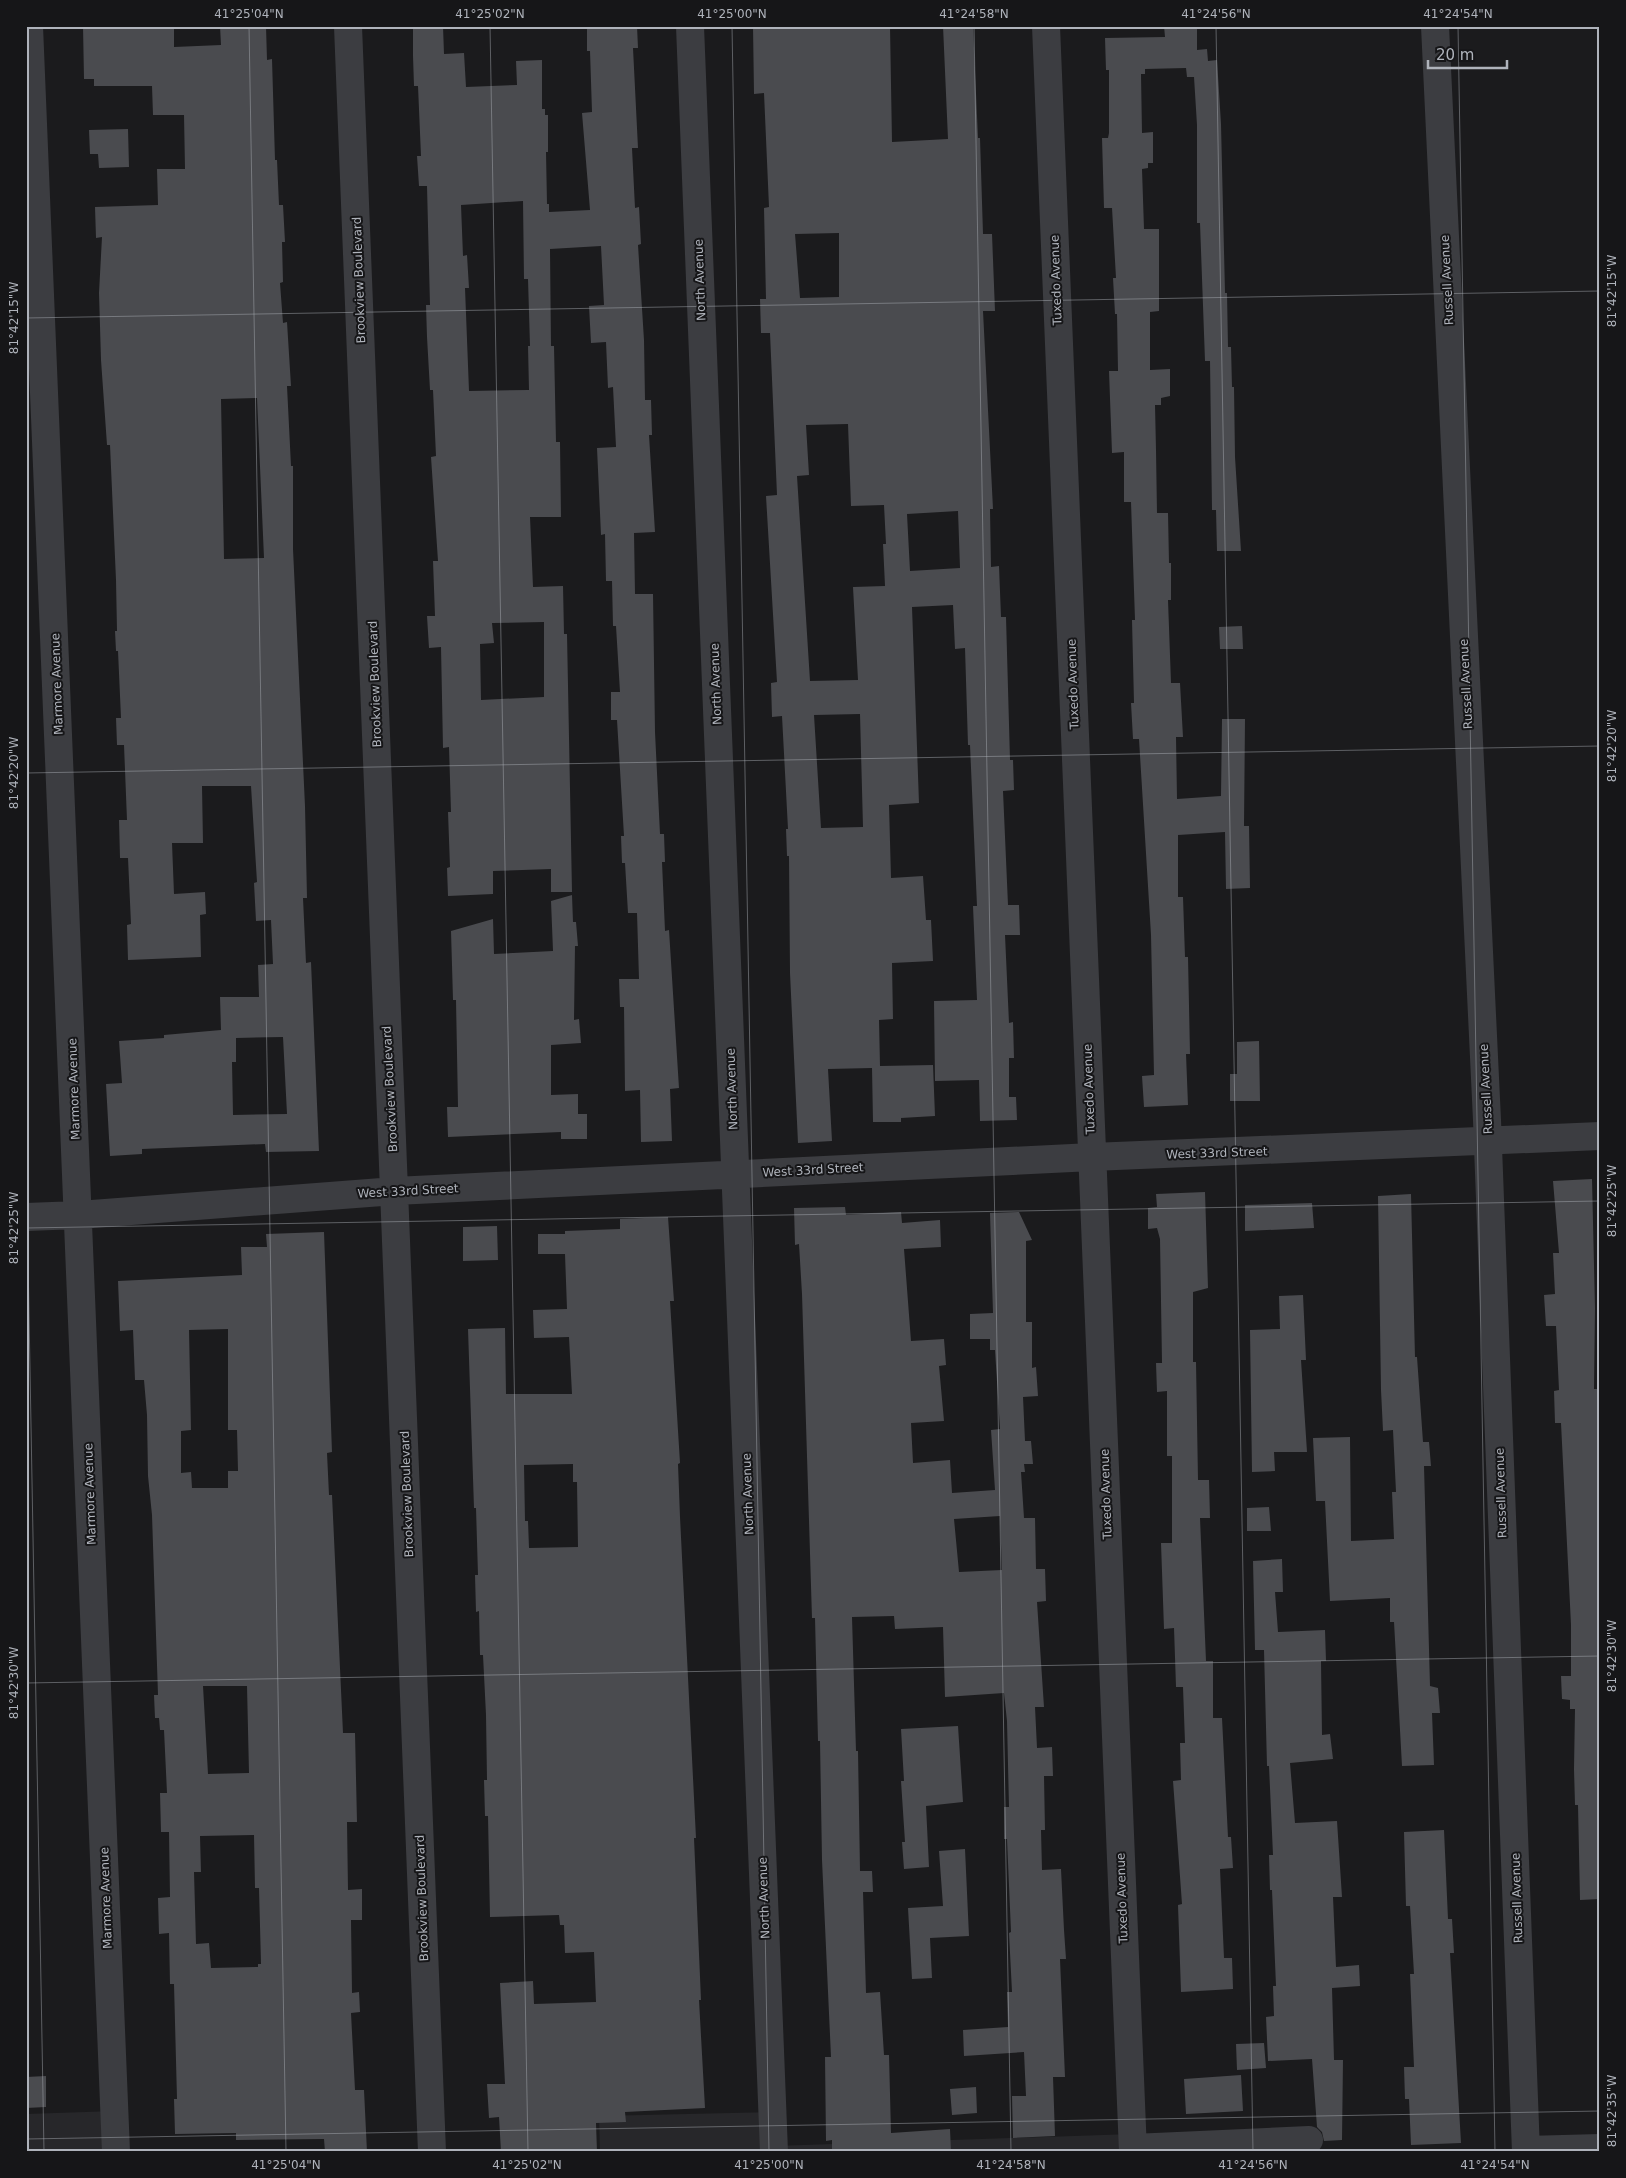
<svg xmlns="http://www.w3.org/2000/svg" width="1626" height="2178" viewBox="0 0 1626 2178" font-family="'DejaVu Sans',sans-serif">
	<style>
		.built { fill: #27272a }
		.building { fill: #4a4b4f; fill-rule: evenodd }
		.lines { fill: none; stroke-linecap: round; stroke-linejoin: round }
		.minor { stroke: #3c3d41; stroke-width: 28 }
		.ticks { fill: none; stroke: #afb3bb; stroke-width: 1; stroke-opacity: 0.45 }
		.labels { text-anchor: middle; stroke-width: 4; stroke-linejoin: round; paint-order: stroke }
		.street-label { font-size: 12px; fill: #afb3bb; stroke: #161618 }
		.neatline { fill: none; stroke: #afb3bb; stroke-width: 2 }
		.ticks-label { font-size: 12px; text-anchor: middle; fill: #afb3bb }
	</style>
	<rect width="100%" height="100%" fill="#1b1b1d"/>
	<path class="built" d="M 115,2111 L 116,2152 L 26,2152 L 26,2114 Z
		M 773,2112 L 774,2146 L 1132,2134 L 1310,2152 L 600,2152 L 599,2116 Z"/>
	<path class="building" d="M 83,26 L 174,26 L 174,47 L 221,45 L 220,26 L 266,26 L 267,60 L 272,59 L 275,160 L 277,160 L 279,205 L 283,205 L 285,242 L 282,242 L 283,282 L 280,283 L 283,323 L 287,322 L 291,386 L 287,386 L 291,466 L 293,466 L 293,549 L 305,806 L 307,898 L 303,898 L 306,963 L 311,962 L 319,1151 L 266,1152 L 265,1144 L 142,1149 L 142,1154 L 110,1156 L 106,1084 L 122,1083 L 119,1041 L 164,1038 L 164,1035 L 221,1030 L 220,997 L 259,997 L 258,965 L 273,964 L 271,920 L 256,921 L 254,883 L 257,882 L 251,786 L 202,786 L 203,843 L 172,843 L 174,894 L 205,892 L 206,914 L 200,915 L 201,957 L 128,960 L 127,925 L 131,924 L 128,858 L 120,858 L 119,820 L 127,820 L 124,745 L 117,745 L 116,718 L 121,718 L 118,651 L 116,651 L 115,631 L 117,631 L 116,580 L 110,445 L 107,445 L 101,360 L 99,293 L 102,237 L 96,238 L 95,207 L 158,205 L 157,169 L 185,169 L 184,115 L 153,115 L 152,86 L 94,86 L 94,79 L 84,79 ZM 257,398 L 264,558 L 224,559 L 221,399 ZM 283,1037 L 287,1114 L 233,1115 L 232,1062 L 236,1062 L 236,1038 Z
		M 413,26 L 443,26 L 444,54 L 464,53 L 466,87 L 517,85 L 516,61 L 542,60 L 542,109 L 545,109 L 545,115 L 548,115 L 548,152 L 546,152 L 547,204 L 549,204 L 549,212 L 590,210 L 582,113 L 592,112 L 590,51 L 587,51 L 587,26 L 637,26 L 638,48 L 633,48 L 638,148 L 632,148 L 635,208 L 639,207 L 641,244 L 638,245 L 644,340 L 645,400 L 651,400 L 652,435 L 649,435 L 655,532 L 634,533 L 635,594 L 653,594 L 655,732 L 660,834 L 664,834 L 665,862 L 662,862 L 665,931 L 669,930 L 679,1088 L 670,1089 L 672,1141 L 641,1142 L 640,1090 L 625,1091 L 624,1007 L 620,1007 L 619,979 L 639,979 L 637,913 L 628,913 L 625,863 L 622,863 L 621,836 L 624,836 L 617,720 L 611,720 L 611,692 L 620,692 L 616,626 L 613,626 L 612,581 L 606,581 L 605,534 L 601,535 L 597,448 L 616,447 L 613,387 L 608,388 L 606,342 L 591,343 L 589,306 L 604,305 L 601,246 L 550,249 L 551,346 L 554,346 L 556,442 L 560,442 L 561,517 L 530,517 L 533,587 L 563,586 L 564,634 L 567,634 L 572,892 L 551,892 L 551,869 L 493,871 L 493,894 L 448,896 L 447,868 L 450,867 L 448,812 L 451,812 L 449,747 L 443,748 L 441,647 L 429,648 L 427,616 L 435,616 L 433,561 L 438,561 L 431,457 L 436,456 L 433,390 L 430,390 L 427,337 L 426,305 L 430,305 L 427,186 L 419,186 L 417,156 L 421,156 L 418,86 L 414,86 L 413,56 ZM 523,201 L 524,279 L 528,279 L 530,346 L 528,346 L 529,390 L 469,391 L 465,288 L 469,288 L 467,255 L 463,256 L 461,205 ZM 544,622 L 544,697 L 481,700 L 480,644 L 494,643 L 492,623 Z
		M 753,26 L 890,26 L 892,142 L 948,139 L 943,26 L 973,26 L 978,138 L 980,138 L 983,234 L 992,234 L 995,311 L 983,311 L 993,509 L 990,509 L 991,567 L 999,566 L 1001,617 L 1006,617 L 1010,760 L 1013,760 L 1014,790 L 1003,791 L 1008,905 L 1019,905 L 1020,935 L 1005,935 L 1009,1023 L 1013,1022 L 1014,1058 L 1009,1058 L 1009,1097 L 1016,1097 L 1017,1120 L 980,1121 L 979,1080 L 935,1081 L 934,1001 L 977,1000 L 973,906 L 977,906 L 970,745 L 968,745 L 965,648 L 955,649 L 953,605 L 912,607 L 919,803 L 889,805 L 891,878 L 923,876 L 926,920 L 931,920 L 933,961 L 892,963 L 893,1019 L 879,1020 L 880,1066 L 933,1065 L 935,1116 L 901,1118 L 901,1122 L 873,1122 L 872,1068 L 828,1069 L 832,1141 L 798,1143 L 790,973 L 789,856 L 787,856 L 786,829 L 788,829 L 782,716 L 772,717 L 771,683 L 777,682 L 766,496 L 777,495 L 770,333 L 761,333 L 760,299 L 766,299 L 764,208 L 769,207 L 764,93 L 754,94 ZM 839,233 L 839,297 L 800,298 L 795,234 ZM 848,424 L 851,506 L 884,505 L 886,544 L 883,544 L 885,586 L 853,587 L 858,680 L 810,681 L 797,476 L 809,475 L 806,425 ZM 958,511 L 960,568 L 910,571 L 907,514 ZM 860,714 L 863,827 L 821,828 L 814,715 Z
		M 1164,26 L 1197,26 L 1197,50 L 1207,49 L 1208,61 L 1217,60 L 1221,124 L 1225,293 L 1227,293 L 1228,347 L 1231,347 L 1232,387 L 1234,387 L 1235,457 L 1241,551 L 1217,551 L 1216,510 L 1212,510 L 1210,361 L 1205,361 L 1200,223 L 1197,223 L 1197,125 L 1194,77 L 1187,77 L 1186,68 L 1145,69 L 1145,74 L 1141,74 L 1142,133 L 1153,132 L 1153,163 L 1148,163 L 1148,168 L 1142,169 L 1144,229 L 1159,229 L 1159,311 L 1150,312 L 1150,370 L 1170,369 L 1170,396 L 1161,398 L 1161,405 L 1155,405 L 1156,450 L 1157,513 L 1168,513 L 1169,563 L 1171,563 L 1171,600 L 1168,600 L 1171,683 L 1180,683 L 1183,737 L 1176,737 L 1177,799 L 1221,796 L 1222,719 L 1245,719 L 1244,826 L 1249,826 L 1250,888 L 1226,889 L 1225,832 L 1178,835 L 1178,897 L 1183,897 L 1185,957 L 1188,957 L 1190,1054 L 1186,1054 L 1188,1105 L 1144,1107 L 1142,1076 L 1154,1075 L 1151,935 L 1139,739 L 1133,739 L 1131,703 L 1134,703 L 1132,620 L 1135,620 L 1131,502 L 1124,502 L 1124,452 L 1112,453 L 1109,371 L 1118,371 L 1117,314 L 1115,314 L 1113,278 L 1116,278 L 1112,208 L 1104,208 L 1102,138 L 1108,138 L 1109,133 L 1109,70 L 1106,70 L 1105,38 L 1165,37 Z
		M 128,129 L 129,167 L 99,168 L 98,154 L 90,154 L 89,130 Z
		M 1242,626 L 1243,649 L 1220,649 L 1219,627 Z
		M 572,895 L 573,922 L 576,922 L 578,946 L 575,946 L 574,1020 L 579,1019 L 581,1043 L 551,1045 L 551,1095 L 578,1094 L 578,1114 L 587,1114 L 587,1139 L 561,1139 L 561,1132 L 448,1137 L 447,1107 L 458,1107 L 456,1000 L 453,1000 L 451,931 L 493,919 L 494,954 L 553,951 L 551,901 Z
		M 1259,1041 L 1260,1101 L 1230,1101 L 1230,1074 L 1237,1074 L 1237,1042 Z
		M 1592,1179 L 1595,1308 L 1594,1389 L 1600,1389 L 1600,1899 L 1580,1900 L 1578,1805 L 1575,1805 L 1574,1769 L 1575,1709 L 1570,1709 L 1570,1700 L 1562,1699 L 1561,1676 L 1571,1676 L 1571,1625 L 1561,1423 L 1555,1423 L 1554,1391 L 1559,1390 L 1556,1326 L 1546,1326 L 1544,1295 L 1555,1294 L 1553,1253 L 1559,1253 L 1553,1181 Z
		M 1205,1192 L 1208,1288 L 1193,1292 L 1193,1362 L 1196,1362 L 1198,1480 L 1209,1480 L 1210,1518 L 1200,1518 L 1206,1661 L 1213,1661 L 1213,1718 L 1222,1718 L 1228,1837 L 1231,1837 L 1233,1868 L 1220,1869 L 1224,1958 L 1232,1958 L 1233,1989 L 1181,1992 L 1178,1905 L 1182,1904 L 1173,1781 L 1181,1780 L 1180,1743 L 1185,1743 L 1183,1687 L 1176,1687 L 1174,1628 L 1164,1629 L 1161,1543 L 1172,1543 L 1172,1456 L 1167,1456 L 1167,1391 L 1157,1392 L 1156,1363 L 1162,1363 L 1160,1239 L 1157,1228 L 1148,1229 L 1148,1208 L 1157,1207 L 1156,1194 Z
		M 1411,1194 L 1415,1357 L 1417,1357 L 1423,1442 L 1429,1442 L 1431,1466 L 1424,1466 L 1430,1686 L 1438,1688 L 1440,1713 L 1432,1713 L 1434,1765 L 1402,1766 L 1394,1622 L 1390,1622 L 1390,1598 L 1330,1601 L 1325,1501 L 1316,1501 L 1313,1438 L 1350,1437 L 1351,1541 L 1394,1539 L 1392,1492 L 1396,1492 L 1393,1430 L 1383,1431 L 1381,1390 L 1378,1196 Z
		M 1312,1203 L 1314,1228 L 1245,1231 L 1245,1205 Z
		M 845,1207 L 846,1215 L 901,1212 L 902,1223 L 940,1220 L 941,1247 L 904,1249 L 911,1341 L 944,1339 L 946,1365 L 939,1366 L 944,1421 L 911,1423 L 913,1463 L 950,1460 L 952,1493 L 995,1490 L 991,1430 L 1000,1429 L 995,1350 L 990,1350 L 990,1339 L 970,1339 L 970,1314 L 993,1313 L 990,1213 L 1019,1212 L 1032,1240 L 1026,1241 L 1026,1322 L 1032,1322 L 1032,1368 L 1036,1367 L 1038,1396 L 1023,1397 L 1025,1441 L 1031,1441 L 1033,1464 L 1024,1464 L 1025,1472 L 1021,1472 L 1024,1518 L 1035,1518 L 1036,1569 L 1045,1569 L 1046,1601 L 1037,1602 L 1044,1707 L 1035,1707 L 1037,1748 L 1052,1747 L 1053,1776 L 1044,1776 L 1045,1830 L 1041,1830 L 1042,1870 L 1061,1869 L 1064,1930 L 1066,1959 L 1060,1959 L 1065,2077 L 1053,2077 L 1055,2136 L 1013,2138 L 1012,2096 L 1026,2096 L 1024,2052 L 964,2056 L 963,2030 L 1008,2027 L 1007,1992 L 1012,1992 L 1009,1933 L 1011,1932 L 1007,1839 L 1004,1839 L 1004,1807 L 1009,1807 L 1007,1721 L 1004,1693 L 945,1697 L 943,1627 L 895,1629 L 894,1616 L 852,1617 L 856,1751 L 858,1751 L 860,1871 L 872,1871 L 873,1892 L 863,1892 L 866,1993 L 880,1992 L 884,2055 L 889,2055 L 891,2133 L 950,2129 L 951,2152 L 832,2152 L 832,2140 L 826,2141 L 825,2057 L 831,2057 L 822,1860 L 820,1741 L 818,1741 L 815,1618 L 812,1618 L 802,1294 L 799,1244 L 795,1245 L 794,1208 ZM 1000,1516 L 1002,1570 L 959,1572 L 954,1519 Z
		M 668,1217 L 674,1301 L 670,1301 L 680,1463 L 678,1464 L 680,1517 L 696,1838 L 694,1838 L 701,2000 L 699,2000 L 705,2108 L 625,2112 L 626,2122 L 596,2123 L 597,2152 L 501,2152 L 499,2117 L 489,2118 L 487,2084 L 505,2084 L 500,1983 L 533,1981 L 534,2004 L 596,2002 L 594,1952 L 565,1953 L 564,1925 L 560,1925 L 559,1915 L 490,1917 L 488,1816 L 485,1816 L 484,1780 L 487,1780 L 486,1715 L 483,1655 L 480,1655 L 479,1611 L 476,1612 L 475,1575 L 478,1575 L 476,1508 L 474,1508 L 468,1329 L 505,1328 L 506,1394 L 572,1394 L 569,1337 L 534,1338 L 533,1310 L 567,1309 L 565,1254 L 538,1254 L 538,1234 L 565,1234 L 565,1231 L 620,1229 L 620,1219 ZM 573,1464 L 573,1482 L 577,1482 L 578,1547 L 529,1548 L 528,1521 L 525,1521 L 524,1465 Z
		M 497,1226 L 498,1260 L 463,1261 L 463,1227 Z
		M 324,1232 L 332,1452 L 327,1453 L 329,1495 L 332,1495 L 343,1733 L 355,1733 L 357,1822 L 347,1822 L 348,1890 L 362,1889 L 362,1920 L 351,1920 L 352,1993 L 359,1992 L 360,2012 L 351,2013 L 355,2090 L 364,2090 L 367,2152 L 325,2152 L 324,2139 L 236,2140 L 236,2133 L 175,2134 L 174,2099 L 177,2099 L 174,1984 L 170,1984 L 169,1933 L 159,1934 L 158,1898 L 170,1897 L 169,1832 L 161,1832 L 160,1793 L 167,1793 L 164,1730 L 160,1730 L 159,1718 L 155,1718 L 154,1695 L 158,1695 L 152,1515 L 148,1476 L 147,1415 L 144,1380 L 135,1380 L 133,1330 L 120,1331 L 118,1281 L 242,1275 L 241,1247 L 267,1247 L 266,1234 ZM 228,1329 L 228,1430 L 237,1430 L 238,1471 L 228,1471 L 228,1488 L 192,1488 L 191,1472 L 181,1473 L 181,1431 L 191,1430 L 189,1330 ZM 203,1686 L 247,1686 L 249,1773 L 208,1774 ZM 254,1835 L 255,1888 L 259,1888 L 261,1964 L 258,1964 L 258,1967 L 211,1968 L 209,1943 L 196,1944 L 194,1872 L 201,1872 L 200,1836 Z
		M 1303,1295 L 1306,1360 L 1301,1360 L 1307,1452 L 1274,1452 L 1275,1471 L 1252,1472 L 1250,1330 L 1280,1329 L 1279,1296 Z
		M 1269,1507 L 1271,1531 L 1247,1531 L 1247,1508 Z
		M 1282,1559 L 1283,1592 L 1275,1592 L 1278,1632 L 1325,1630 L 1326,1661 L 1321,1661 L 1322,1735 L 1330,1734 L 1333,1759 L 1290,1763 L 1295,1823 L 1337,1821 L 1342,1897 L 1333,1897 L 1336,1967 L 1359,1965 L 1360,1986 L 1332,1988 L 1334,2060 L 1343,2060 L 1342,2140 L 1324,2141 L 1322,2132 L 1317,2127 L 1312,2059 L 1268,2061 L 1266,2017 L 1274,2016 L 1273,1986 L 1276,1986 L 1272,1890 L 1270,1890 L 1269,1855 L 1273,1855 L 1269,1766 L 1267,1766 L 1264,1650 L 1255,1650 L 1253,1561 Z
		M 958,1726 L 963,1802 L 926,1806 L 929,1867 L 904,1869 L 902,1842 L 905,1842 L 901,1781 L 904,1781 L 901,1729 Z
		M 1444,1830 L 1448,1919 L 1452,1919 L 1454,1953 L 1450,1953 L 1461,2143 L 1411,2145 L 1409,2099 L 1405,2099 L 1404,2067 L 1414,2067 L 1410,1974 L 1414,1974 L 1410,1906 L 1406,1906 L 1404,1832 Z
		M 965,1849 L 969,1936 L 930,1938 L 932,1978 L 912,1979 L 908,1908 L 943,1906 L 939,1851 Z
		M 1264,2043 L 1266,2068 L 1237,2070 L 1236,2044 Z
		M 1241,2075 L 1243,2111 L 1186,2114 L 1184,2079 Z
		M 46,2076 L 46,2107 L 26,2108 L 26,2077 Z
		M 976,2087 L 977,2113 L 952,2115 L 950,2089 Z"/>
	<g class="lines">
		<path class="minor" d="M 29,26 L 116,2152
			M 348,26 L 432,2152
			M 690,26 L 774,2152
			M 1046,26 L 1133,2152
			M 1435,26 L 1487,1120 L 1526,2152
			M 26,1217 L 79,1215 L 395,1191 L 1092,1157 L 1600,1136
			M 1133,2148 L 1309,2140
			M 1526,2150 L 1600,2148"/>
	</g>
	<path class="ticks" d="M 249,26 L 286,2152M 490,26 L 528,2152M 732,26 L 769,2152M 974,26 L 1011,2152M 1216,26 L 1253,2152M 1458,26 L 1495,2152M 26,318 L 1600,291M 26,773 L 1600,746M 26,1145 L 44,2152M 26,1228 L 1600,1201M 26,1683 L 1600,1656M 26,2139 L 1600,2111"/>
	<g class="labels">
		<g class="street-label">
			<text transform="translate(359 280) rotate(-92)" y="4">Brookview Boulevard</text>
			<text transform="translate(700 280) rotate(-92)" y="4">North Avenue</text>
			<text transform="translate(1056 280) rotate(-92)" y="4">Tuxedo Avenue</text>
			<text transform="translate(1447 280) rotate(-93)" y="4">Russell Avenue</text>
			<text transform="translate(57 684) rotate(-92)" y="4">Marmore Avenue</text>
			<text transform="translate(375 684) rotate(-92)" y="4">Brookview Boulevard</text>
			<text transform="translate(716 684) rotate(-92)" y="4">North Avenue</text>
			<text transform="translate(1073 684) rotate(-92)" y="4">Tuxedo Avenue</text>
			<text transform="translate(1466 684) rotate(-93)" y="4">Russell Avenue</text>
			<text transform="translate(74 1089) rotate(-92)" y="4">Marmore Avenue</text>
			<text transform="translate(390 1089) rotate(-93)" y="4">Brookview Boulevard</text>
			<text transform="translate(732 1089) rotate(-92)" y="4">North Avenue</text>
			<text transform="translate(1089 1089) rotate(-92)" y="4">Tuxedo Avenue</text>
			<text transform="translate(1486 1089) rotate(-93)" y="4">Russell Avenue</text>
			<text transform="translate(1217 1153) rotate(-2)" y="4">West 33rd Street</text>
			<text transform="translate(813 1170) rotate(-3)" y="4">West 33rd Street</text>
			<text transform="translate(408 1191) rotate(-3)" y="4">West 33rd Street</text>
			<text transform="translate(1501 1493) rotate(-92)" y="4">Russell Avenue</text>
			<text transform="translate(90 1494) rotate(-92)" y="4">Marmore Avenue</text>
			<text transform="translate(407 1494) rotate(-92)" y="4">Brookview Boulevard</text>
			<text transform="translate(748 1494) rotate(-92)" y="4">North Avenue</text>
			<text transform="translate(1106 1494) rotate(-92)" y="4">Tuxedo Avenue</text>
			<text transform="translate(106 1898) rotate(-92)" y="4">Marmore Avenue</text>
			<text transform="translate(422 1898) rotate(-92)" y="4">Brookview Boulevard</text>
			<text transform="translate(764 1898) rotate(-92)" y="4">North Avenue</text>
			<text transform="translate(1122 1898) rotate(-92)" y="4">Tuxedo Avenue</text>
			<text transform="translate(1517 1898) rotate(-92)" y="4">Russell Avenue</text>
		</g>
	</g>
	<rect width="1626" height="2178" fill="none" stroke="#161618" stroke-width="55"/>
	<path d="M1428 60v8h79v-8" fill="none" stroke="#afb3bb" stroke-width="2.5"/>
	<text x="1436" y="60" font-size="15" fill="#afb3bb" stroke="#161618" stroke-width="4" paint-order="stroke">20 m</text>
	<rect x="28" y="28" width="1570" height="2122" class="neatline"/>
	<g class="ticks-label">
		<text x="249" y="18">41°25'04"N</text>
		<text x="490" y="18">41°25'02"N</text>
		<text x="732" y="18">41°25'00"N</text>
		<text x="974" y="18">41°24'58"N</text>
		<text x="1216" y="18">41°24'56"N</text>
		<text x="1458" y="18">41°24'54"N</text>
		<text transform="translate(1612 291) rotate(-90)" y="4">81°42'15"W</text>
		<text transform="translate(14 318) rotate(-90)" y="4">81°42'15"W</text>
		<text transform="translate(1612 746) rotate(-90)" y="4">81°42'20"W</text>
		<text transform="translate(14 773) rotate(-90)" y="4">81°42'20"W</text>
		<text transform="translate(1612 1201) rotate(-90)" y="4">81°42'25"W</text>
		<text transform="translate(14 1228) rotate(-90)" y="4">81°42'25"W</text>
		<text transform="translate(1612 1656) rotate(-90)" y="4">81°42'30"W</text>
		<text transform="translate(14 1683) rotate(-90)" y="4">81°42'30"W</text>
		<text transform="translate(1612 2111) rotate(-90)" y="4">81°42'35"W</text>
		<text x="286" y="2169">41°25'04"N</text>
		<text x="527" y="2169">41°25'02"N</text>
		<text x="769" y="2169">41°25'00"N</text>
		<text x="1011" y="2169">41°24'58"N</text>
		<text x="1253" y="2169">41°24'56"N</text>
		<text x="1495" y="2169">41°24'54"N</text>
	</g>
</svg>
